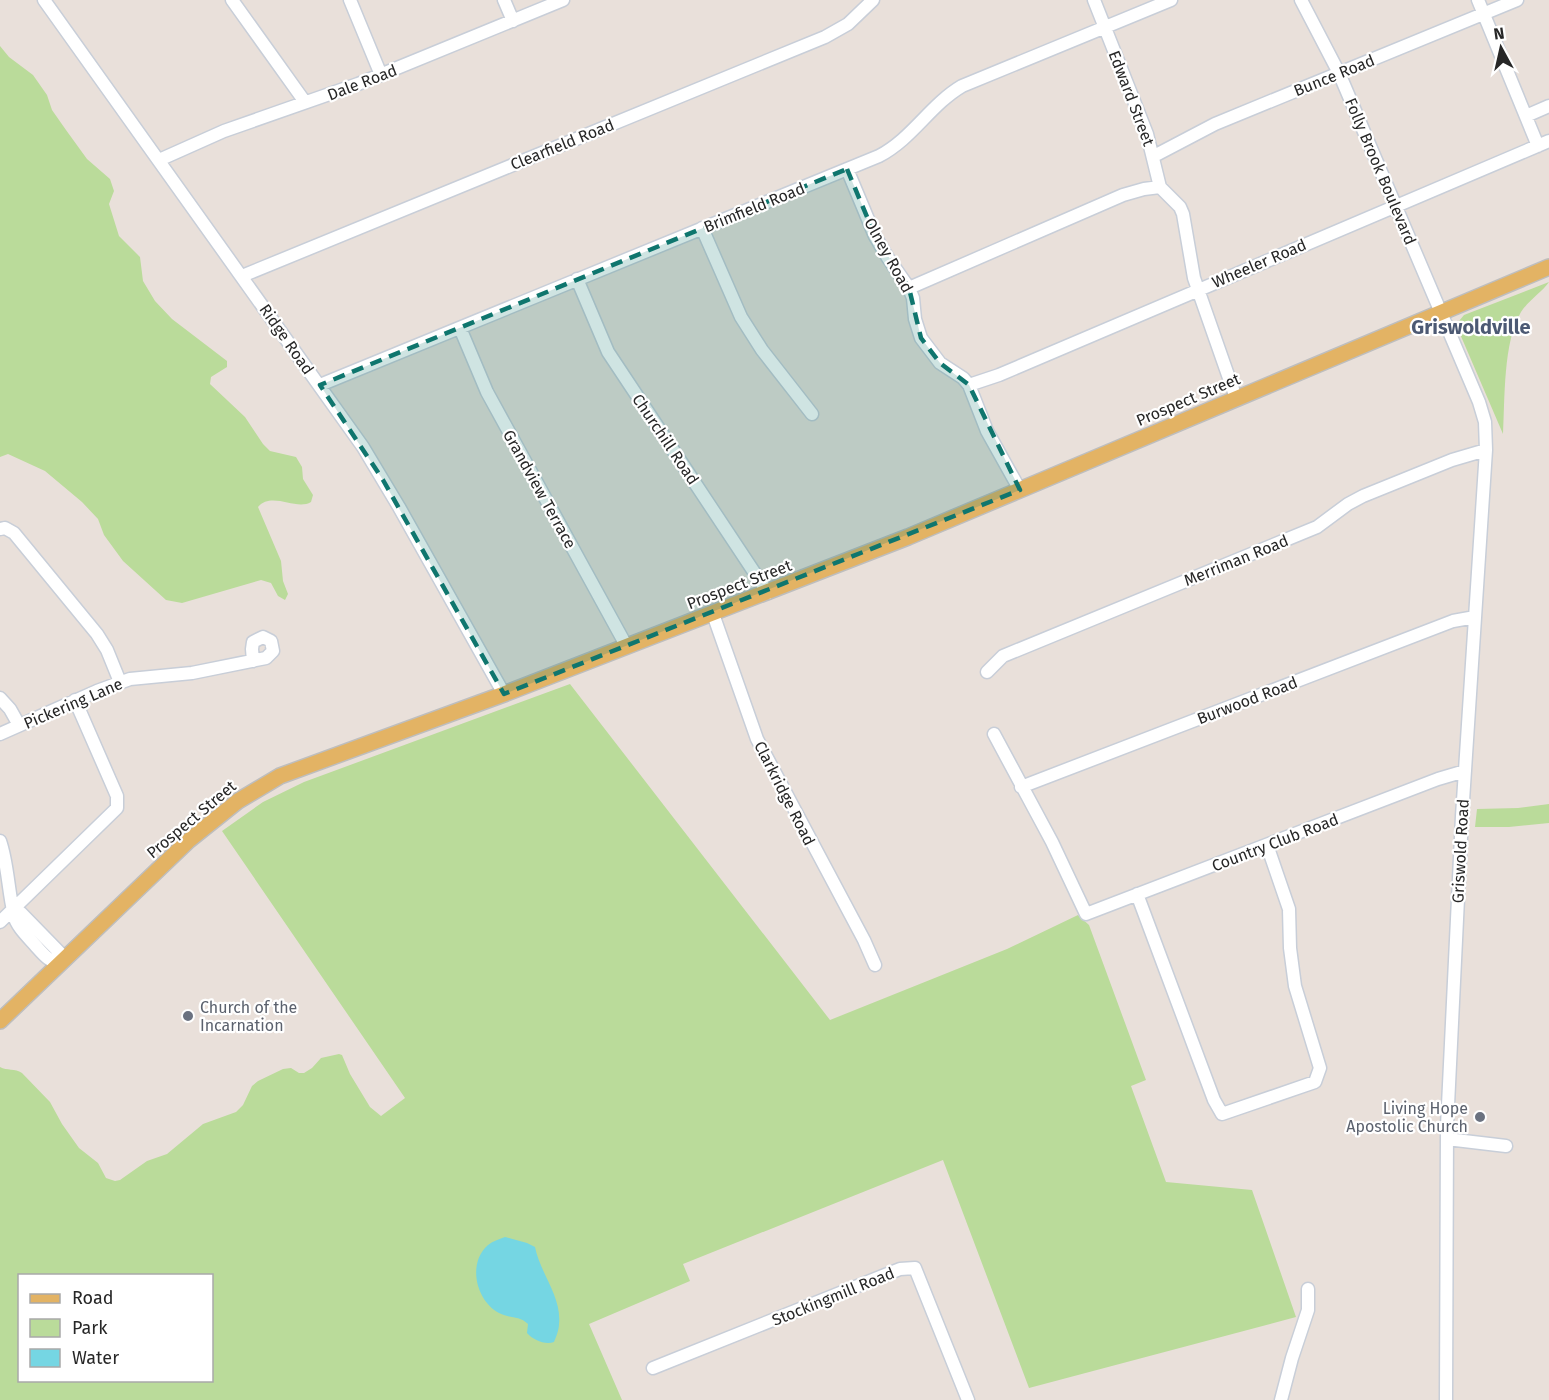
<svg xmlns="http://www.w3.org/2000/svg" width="1549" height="1400" viewBox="0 0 1549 1400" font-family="'Fira Sans',sans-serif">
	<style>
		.green { fill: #badb9a; fill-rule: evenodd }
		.water { fill: #75d6e3 }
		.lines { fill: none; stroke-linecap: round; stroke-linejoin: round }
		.minor-casing { stroke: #c8ced8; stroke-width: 15 }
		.major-casing { stroke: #bebebe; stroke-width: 18 }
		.minor { stroke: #fff; stroke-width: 12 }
		.major { stroke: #e3b364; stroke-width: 15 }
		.marked { fill: #0f766e; fill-opacity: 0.2; stroke: #0f766e; stroke-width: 4.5; stroke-dasharray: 12 8; stroke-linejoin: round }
		.worship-dot { fill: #6b7280; stroke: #fff; stroke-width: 2 }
		.labels { text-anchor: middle; stroke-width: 4.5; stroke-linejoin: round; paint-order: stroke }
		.street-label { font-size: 16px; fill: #272727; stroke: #fff }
		.worship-label { font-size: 16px; fill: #5b616d; stroke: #fff; text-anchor: start }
		.quarter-label { font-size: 20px; font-weight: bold; fill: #4c5973; stroke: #fff }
	</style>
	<rect width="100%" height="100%" fill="#e9e0da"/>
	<path class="green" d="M 0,46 L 9,57 L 33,75 L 47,95 L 52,110 L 66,130 L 87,159 L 110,179 L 114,191 L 109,204 L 119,236 L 140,257 L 143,281 L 155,301 L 172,319 L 227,361 L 227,367 L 211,377 L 210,384 L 245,417 L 263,444 L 270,451 L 296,457 L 302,467 L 303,479 L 313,495 L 311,502 C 296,511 272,491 258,507 L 281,561 L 283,581 L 288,594 L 285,600 L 278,596 L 271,583 L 261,580 L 182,603 L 166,600 L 123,561 L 104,535 L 98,519 L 82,502 L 45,471 L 8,454 L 0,457 Z
		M 1549,282 C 1542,292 1529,300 1521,312 C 1503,342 1505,399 1503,434 L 1460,334 L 1459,321 L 1464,315 Z
		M 570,684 L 830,1020 L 1007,949 L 1078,915 L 1089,925 L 1146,1080 L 1131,1086 L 1166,1182 L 1252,1190 L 1296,1317 L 1029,1388 L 943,1160 L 683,1264 L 690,1281 L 589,1324 L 622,1400 L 0,1400 L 0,1067 C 7,1071 15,1068 22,1073 L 50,1102 L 62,1124 L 79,1148 L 98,1163 L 106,1178 L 115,1181 L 120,1180 L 147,1161 L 167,1154 L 203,1124 L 236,1112 L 243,1105 L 252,1086 L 258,1081 L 283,1069 L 291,1068 L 299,1073 L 304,1073 L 312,1068 L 321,1058 L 339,1054 L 342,1055 L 350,1074 L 370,1107 L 381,1116 L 405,1098 L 222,831 L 263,802 L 304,782 ZM 20,1276 L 212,1276 L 212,1380 L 20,1380 Z
		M 1549,804 L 1549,823 L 1509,827 L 1475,827 L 1477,809 L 1518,808 Z"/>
	<path class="water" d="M 505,1237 L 527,1243 L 535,1247 C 540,1273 562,1297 559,1324 C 559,1330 556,1337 554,1342 C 545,1345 533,1340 527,1333 L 528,1324 C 519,1315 510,1319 499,1313 C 476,1301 467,1263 488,1245 C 493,1241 500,1239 505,1237 Z"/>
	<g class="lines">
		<g class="minor-casing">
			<path id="minor" d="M 44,0 L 363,447 L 399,507 L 504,694
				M 232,0 L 305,102
				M 350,0 L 381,75
				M 504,0 L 513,21
				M 1094,0 L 1147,134 L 1160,187 L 1180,207 L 1183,214 L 1194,278 L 1236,398
				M 1301,0 L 1339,73 L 1479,402 L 1485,422 L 1486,450 L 1462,816 L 1447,1126 L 1446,1400
				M 1478,0 L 1538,146
				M 1526,116 L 1549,106
				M 1154,156 L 1215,124 L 1517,0
				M 159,160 L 224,131 L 358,84 L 563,0
				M 847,169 L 875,236 L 888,258 L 909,288 L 913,298 L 915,319 L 921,338 L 940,363 L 963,378 L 969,385 L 987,431 L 1020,490
				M 702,228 L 741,317 L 762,350 L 812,414
				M 242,276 L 825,37 L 848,24 L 873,0
				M 577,279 L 608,352 L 768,593
				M 909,288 L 1123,195 L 1144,189 L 1160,187
				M 460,328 L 487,392 L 627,647
				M 320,385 L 879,156 C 912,139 930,105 962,86 L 1171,0
				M 969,385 L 999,375 L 1549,141
				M 0,529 L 5,528 L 14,533 L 97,634 L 107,650 L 120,682
				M 713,614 L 757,739 L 864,940 L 875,965
				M 987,672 L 1003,656 L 1317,527 L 1348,504 L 1363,496 L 1452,460 L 1486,450
				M 0,698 L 10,709 L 19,725
				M 0,734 L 97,691 L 130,679 L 192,673 L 266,658 L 273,651 L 271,641 L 263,637 L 253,642 L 252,649 L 253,661
				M 994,734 L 1052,842 L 1086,914 L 1438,779 L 1465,771
				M 1021,787 L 1453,621 L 1475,617
				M 0,841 C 8,864 8,891 14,915 C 16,926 28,937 35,945 C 44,955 48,961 61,964 L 60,953 L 21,913 L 14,909
				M 1137,894 L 1214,1100 L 1222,1114 L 1315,1082 L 1320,1068 L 1295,986 L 1290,948 L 1289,909 L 1267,845
				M 0,922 L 117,808 L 117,796 L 75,700
				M 1447,1139 L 1506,1146
				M 653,1368 L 900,1269 L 915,1268 L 968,1400
				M 1281,1400 L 1292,1358 L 1308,1310 L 1308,1289"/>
		</g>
		<g class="major-casing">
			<path id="major" d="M 0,1021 L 188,841 L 238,801 L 280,776 L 504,694 L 908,537 L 1549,267"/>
		</g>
		<use href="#minor" class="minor"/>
		<use href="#major" class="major"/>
	</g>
	<path class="marked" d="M 847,169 L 875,236 L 909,288 L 921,338 L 940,363 L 969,385 L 1020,490 L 504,694 L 383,480 L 320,385 Z"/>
	<g class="worship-dot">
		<circle cx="188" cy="1016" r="6"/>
		<circle cx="1480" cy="1117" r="6"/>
	</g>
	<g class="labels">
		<g class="street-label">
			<text transform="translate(1334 75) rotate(-22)" y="6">Bunce Road</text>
			<text transform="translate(362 82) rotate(-21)" y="6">Dale Road</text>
			<text transform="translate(1132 98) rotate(69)" y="6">Edward Street</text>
			<text transform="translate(562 144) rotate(-22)" y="6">Clearfield Road</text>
			<text transform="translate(1381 171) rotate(67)" y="6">Folly Brook Boulevard</text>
			<text transform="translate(754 207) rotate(-22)" y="6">Brimfield Road</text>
			<text transform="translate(889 255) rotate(61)" y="6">Olney Road</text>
			<text transform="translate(1259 263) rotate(-23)" y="6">Wheeler Road</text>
			<text transform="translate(287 339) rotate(55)" y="6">Ridge Road</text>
			<text transform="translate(1188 399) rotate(-23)" y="6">Prospect Street</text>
			<text transform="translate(666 439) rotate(56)" y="6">Churchill Road</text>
			<text transform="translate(540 489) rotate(61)" y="6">Grandview Terrace</text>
			<text transform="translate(1236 560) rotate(-22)" y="6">Merriman Road</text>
			<text transform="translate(739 584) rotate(-21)" y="6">Prospect Street</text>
			<text transform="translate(1247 700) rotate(-21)" y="6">Burwood Road</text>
			<text transform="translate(73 703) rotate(-23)" y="6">Pickering Lane</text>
			<text transform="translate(785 793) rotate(63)" y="6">Clarkridge Road</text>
			<text transform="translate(191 819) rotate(-40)" y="6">Prospect Street</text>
			<text transform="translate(1275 842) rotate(-21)" y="6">Country Club Road</text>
			<text transform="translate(1460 851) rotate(-87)" y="6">Griswold Road</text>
			<text transform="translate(833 1296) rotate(-22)" y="6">Stockingmill Road</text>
		</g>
		<g class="worship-label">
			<text x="200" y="1013">Church of the<tspan x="200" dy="18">Incarnation</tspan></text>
			<text x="1468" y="1114" text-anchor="end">Living Hope<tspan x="1468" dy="18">Apostolic Church</tspan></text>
		</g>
		<g class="quarter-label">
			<text x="1471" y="334">Griswoldville</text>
		</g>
	</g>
	<rect x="18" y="1274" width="195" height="108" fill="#ffffff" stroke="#a9a9a9" stroke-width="1.5"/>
	<rect x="30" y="1294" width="30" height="9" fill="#e3b364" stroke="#a9a9a9" stroke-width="1.5"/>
	<text x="72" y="1304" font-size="18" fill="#272727">Road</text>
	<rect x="30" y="1319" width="30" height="18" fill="#badb9a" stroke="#a9a9a9" stroke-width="1.5"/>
	<text x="72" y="1334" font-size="18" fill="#272727">Park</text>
	<rect x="30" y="1349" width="30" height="18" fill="#75d6e3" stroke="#a9a9a9" stroke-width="1.5"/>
	<text x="72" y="1364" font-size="18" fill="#272727">Water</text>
	<g transform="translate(1501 48) rotate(352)" stroke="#ffffff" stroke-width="4.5" paint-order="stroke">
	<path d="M0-4.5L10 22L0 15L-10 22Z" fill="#272727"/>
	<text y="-9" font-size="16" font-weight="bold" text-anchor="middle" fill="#272727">N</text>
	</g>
</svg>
